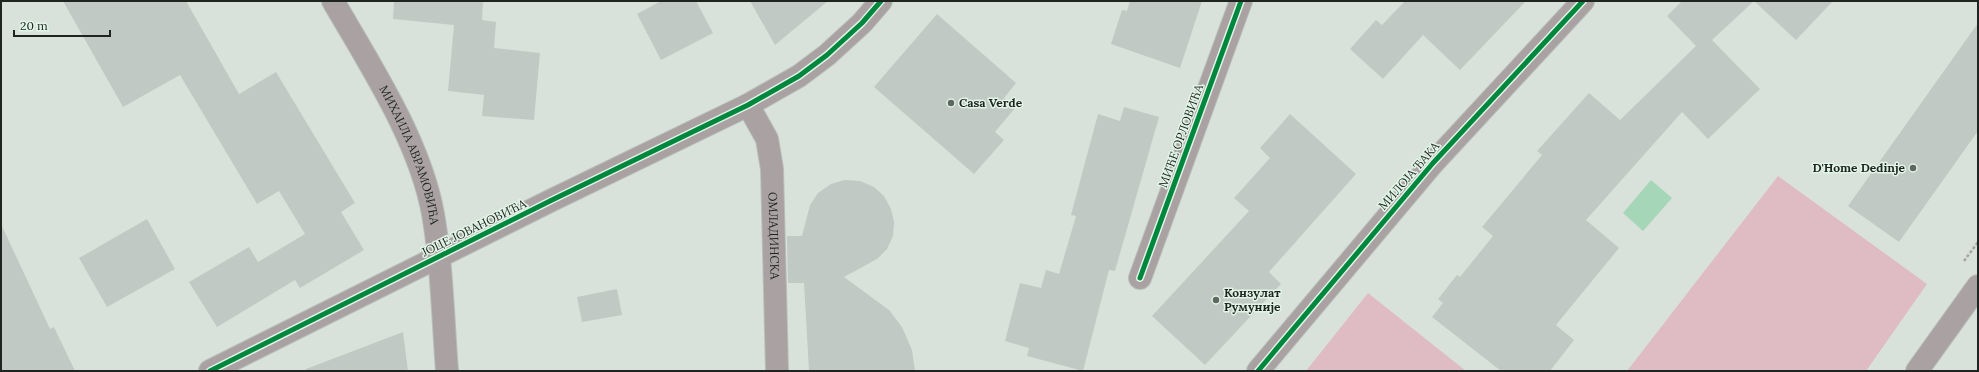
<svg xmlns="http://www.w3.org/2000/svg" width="1979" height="372" viewBox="0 0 1979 372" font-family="Lora,serif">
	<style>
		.forest { fill: #dfbcc3 }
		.water { fill: #a5d6b7 }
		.building { fill: #c1c9c4 }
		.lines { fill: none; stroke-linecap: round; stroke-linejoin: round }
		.minor-casing { stroke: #b7bfba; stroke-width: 24 }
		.tertiary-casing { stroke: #b7bfba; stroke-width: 24 }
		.path { stroke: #a6a6a4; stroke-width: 2.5; stroke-dasharray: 3 2; stroke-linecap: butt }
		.minor { stroke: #aaa1a3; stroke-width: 22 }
		.tertiary { stroke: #aaa1a3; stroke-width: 22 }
		.cycleway-casing { stroke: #e1f4e7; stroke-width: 8 }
		.cycleway { stroke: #00873e; stroke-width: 5 }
		.poi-dot { fill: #5f6761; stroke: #e1f4e7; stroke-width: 1.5 }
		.labels { text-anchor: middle; stroke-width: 3; stroke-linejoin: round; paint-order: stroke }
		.poi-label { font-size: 12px; font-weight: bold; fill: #1e2520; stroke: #e1f4e7; text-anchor: start }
		.street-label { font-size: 12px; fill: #1e2520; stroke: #e1f4e7 }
	</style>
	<rect width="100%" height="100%" fill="#d8e2db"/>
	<path class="forest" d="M 1778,176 L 1927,284 L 1866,371 L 1627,371 Z
		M 1368,293 L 1466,371 L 1306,371 Z"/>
	<path class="water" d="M 1651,180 L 1672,198 L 1643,231 L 1623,213 Z"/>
	<path class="building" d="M 63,1 L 186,1 L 239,94 L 276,72 L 355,203 L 341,212 L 364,250 L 300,288 L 295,280 L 217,327 L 189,282 L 249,247 L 258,262 L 305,234 L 279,191 L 257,204 L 180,75 L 123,107 Z
		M 394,1 L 483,1 L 482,20 L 496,22 L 494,48 L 540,53 L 534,120 L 482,116 L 484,95 L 448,91 L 454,25 L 393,19 Z
		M 661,1 L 696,1 L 713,33 L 661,60 L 637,14 Z
		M 750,1 L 828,1 L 775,45 Z
		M 1130,1 L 1202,1 L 1180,68 L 1111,44 L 1122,10 L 1127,11 Z
		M 1405,1 L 1526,1 L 1460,70 L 1423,35 L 1383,79 L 1350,49 L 1376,20 L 1382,25 Z
		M 1682,1 L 1754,1 L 1712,40 L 1760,89 L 1708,139 L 1682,112 L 1586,220 L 1619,248 L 1556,325 L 1574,340 L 1550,371 L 1501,371 L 1432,317 L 1443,303 L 1438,299 L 1457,275 L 1460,277 L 1493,236 L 1482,227 L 1542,155 L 1537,151 L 1589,93 L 1620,120 L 1696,46 L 1667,16 Z
		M 1754,1 L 1833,1 L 1796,40 Z
		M 937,14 L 1016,83 L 1004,98 L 1015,108 L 995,132 L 1004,140 L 974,174 L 874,87 Z
		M 1978,23 L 1978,131 L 1899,242 L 1848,206 Z
		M 1124,107 L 1159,117 L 1115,271 L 1109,270 L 1083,371 L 1027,356 L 1029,348 L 1005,341 L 1020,283 L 1041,288 L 1046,270 L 1059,274 L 1076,216 L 1071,215 L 1098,114 L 1120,121 Z
		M 1290,114 L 1356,174 L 1269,272 L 1281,284 L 1205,365 L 1152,316 L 1249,211 L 1234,198 L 1270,158 L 1260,148 Z
		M 845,180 L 860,181 L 874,187 L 884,196 L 891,209 L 894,222 L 893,236 L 887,249 L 877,259 L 844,277 L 889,310 L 902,327 L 912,350 L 915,371 L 809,371 L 804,283 L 788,283 L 787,236 L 802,236 L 810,205 L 818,193 L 831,184 Z
		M 147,219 L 175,269 L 107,307 L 79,258 Z
		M 1,224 L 50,329 L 54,327 L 75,371 L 1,371 Z
		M 617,289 L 622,315 L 582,322 L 577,297 Z
		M 403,332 L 408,371 L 306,371 L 306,369 Z"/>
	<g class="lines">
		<g class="minor-casing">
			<g id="minor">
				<path id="s1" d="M 748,105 L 767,139 L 772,169 L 777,371"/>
				<path d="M 1140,278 L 1241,1"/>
				<path d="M 210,371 L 552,200 L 748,105 L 799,76 L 827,55 L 862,23 L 881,1"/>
				<path d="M 1258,371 L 1433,163 L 1583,1"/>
			</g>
		</g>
		<g class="tertiary-casing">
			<g id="tertiary">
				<path id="s2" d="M 333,1 C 370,65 420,141 433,214 C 442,266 443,319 447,371"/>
				<path d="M 1917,371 L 1978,286"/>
			</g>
		</g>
		<path class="path" d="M 1964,261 L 1978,242"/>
		<use href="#minor" class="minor"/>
		<use href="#tertiary" class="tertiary"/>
		<g class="cycleway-casing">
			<path id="cycleway" d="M 1140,278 L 1241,1
				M 210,371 L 552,200 L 748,105 L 799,76 L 827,55 L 862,23 L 881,1
				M 1258,371 L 1433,163 L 1583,1"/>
		</g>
		<use href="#cycleway" class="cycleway"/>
	</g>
	<g class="poi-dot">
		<circle cx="951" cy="103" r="4"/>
		<circle cx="1913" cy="168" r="4"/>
		<circle cx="1216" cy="300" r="4"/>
	</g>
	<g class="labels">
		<g class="poi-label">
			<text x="959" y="107">Casa Verde</text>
			<text x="1905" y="172" text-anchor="end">D'Home Dedinje</text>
			<text x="1224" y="297">Конзулат<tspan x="1224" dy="14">Румуније</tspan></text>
		</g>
		<g class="street-label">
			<text transform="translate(1181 136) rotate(-70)" y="4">МИЋЕ ОРЛОВИЋА</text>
			<text dy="4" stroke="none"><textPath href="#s2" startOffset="173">МИХАИЛА АВРАМОВИЋА</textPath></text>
			<text transform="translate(1409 176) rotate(-49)" y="4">МИЛОЈА ЂАКА</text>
			<text transform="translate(474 228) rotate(-26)" y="4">ЈОЦЕ ЈОВАНОВИЋА</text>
			<text dy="4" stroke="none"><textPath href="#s1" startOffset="136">ОМЛАДИНСКА</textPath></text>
		</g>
	</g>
	<rect width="1979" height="372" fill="none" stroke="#1e2520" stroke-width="4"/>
	<path d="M14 30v6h96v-6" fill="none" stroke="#1e2520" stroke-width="2"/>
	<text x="20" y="30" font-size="12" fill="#1e2520" stroke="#e1f4e7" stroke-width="3" paint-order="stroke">20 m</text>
</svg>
